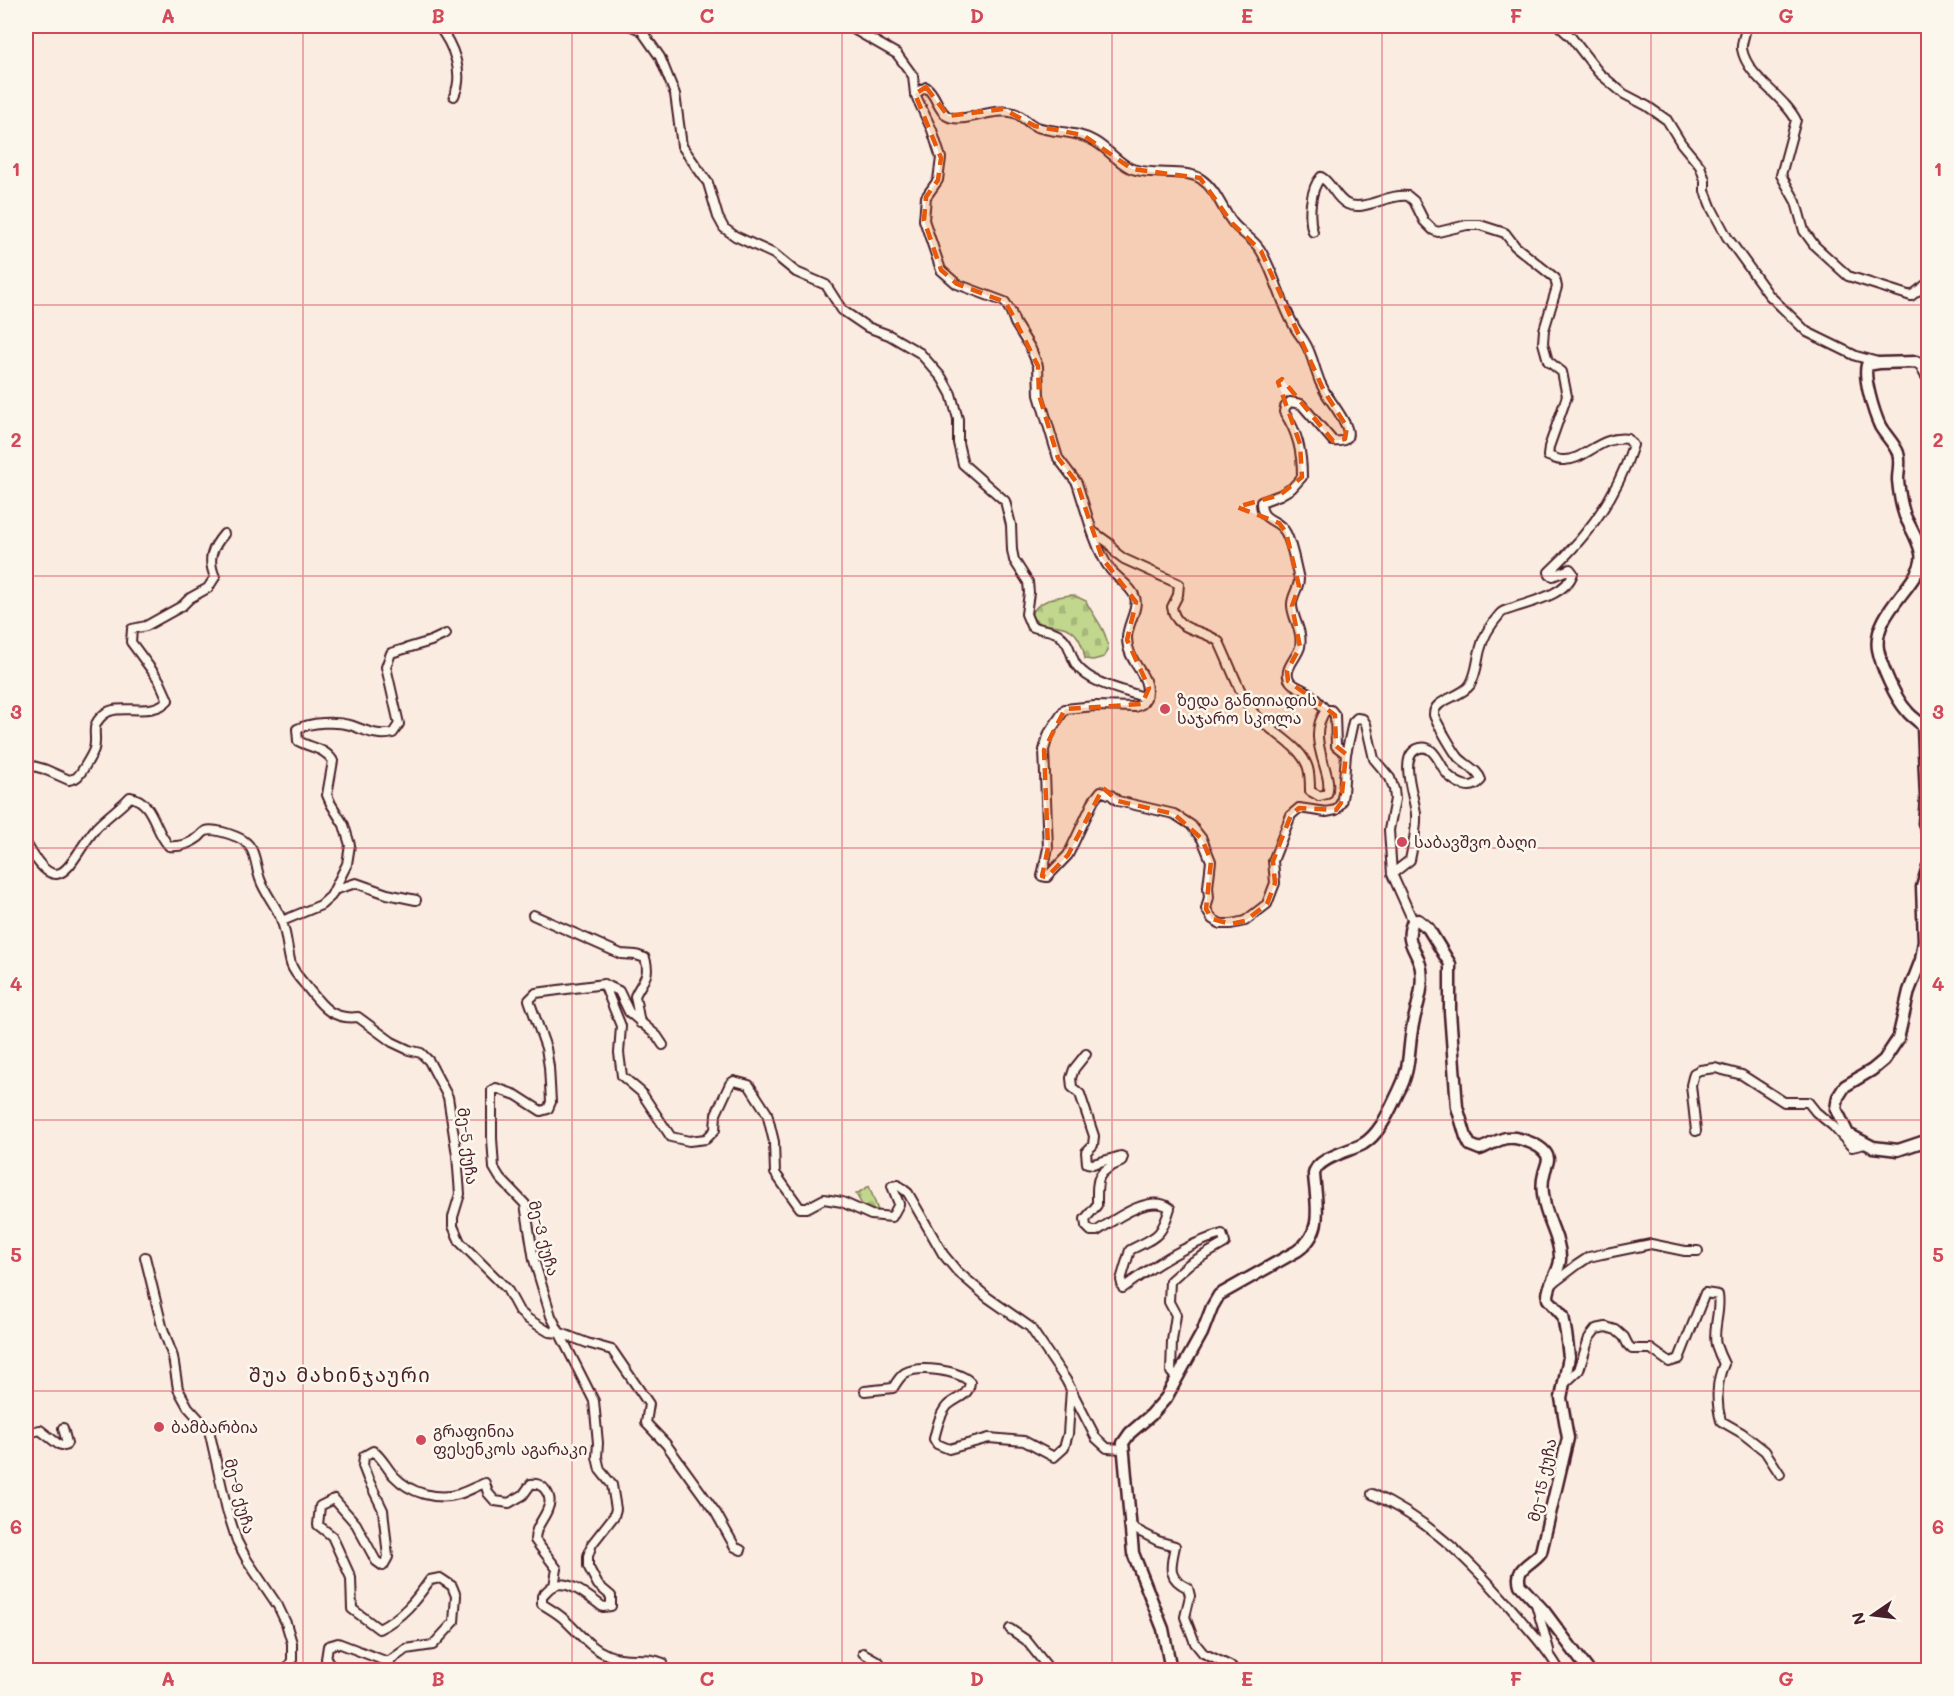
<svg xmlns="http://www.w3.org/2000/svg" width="1954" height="1696" viewBox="0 0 1954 1696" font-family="Mali,'Noto Sans Georgian',sans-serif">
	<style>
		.cemetery { fill: url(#cemetery-stones); stroke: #857b5c; stroke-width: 1.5 }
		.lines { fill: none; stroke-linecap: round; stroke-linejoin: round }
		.street-casing { stroke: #4a1f2b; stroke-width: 12 }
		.secondary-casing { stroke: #4a1f2b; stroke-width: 15 }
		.street { stroke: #fbf7ec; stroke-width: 8 }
		.secondary { stroke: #fbf7ec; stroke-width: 10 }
		.marked { fill: #e8590c; fill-opacity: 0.2; stroke: #e8590c; stroke-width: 4.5; stroke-dasharray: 12 8; stroke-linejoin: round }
		.grid { fill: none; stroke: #d1495b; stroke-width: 1.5; stroke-opacity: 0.55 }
		.poi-dot { fill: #d1495b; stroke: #fbf7ec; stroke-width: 2 }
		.labels { text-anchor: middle; stroke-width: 5; stroke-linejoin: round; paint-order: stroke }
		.poi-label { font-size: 16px; fill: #4a1f2b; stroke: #fbf7ec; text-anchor: start }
		.street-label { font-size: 16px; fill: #4a1f2b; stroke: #fbf7ec }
		.quarter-label { font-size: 20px; letter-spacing: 1.5px; fill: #4a1f2b; stroke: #fbf7ec }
		.neatline { fill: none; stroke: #d1495b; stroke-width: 2 }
		.grid-label { font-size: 20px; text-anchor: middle; font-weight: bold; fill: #d1495b }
	</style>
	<defs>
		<pattern id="cemetery-stones" width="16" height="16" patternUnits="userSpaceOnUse" patternTransform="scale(1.5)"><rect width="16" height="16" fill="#c0d78d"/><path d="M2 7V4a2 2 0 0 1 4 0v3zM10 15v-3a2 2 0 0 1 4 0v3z" fill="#a6b87a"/></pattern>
	</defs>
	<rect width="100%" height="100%" fill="#fbece1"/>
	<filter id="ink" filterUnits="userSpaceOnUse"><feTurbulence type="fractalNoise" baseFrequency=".0167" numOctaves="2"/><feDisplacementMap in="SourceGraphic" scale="12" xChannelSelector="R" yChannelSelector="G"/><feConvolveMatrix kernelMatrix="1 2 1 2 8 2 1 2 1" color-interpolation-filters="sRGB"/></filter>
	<g filter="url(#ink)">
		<path class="cemetery" d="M 1073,595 L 1086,601 C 1094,618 1108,630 1108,651 L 1104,657 L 1093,660 L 1085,659 C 1077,607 1041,638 1031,614 C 1039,600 1058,596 1073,595 Z
			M 869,1186 L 879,1213 L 864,1208 L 856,1194 Z"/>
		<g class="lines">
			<g class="street-casing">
				<path id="street" d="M 438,26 C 453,44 465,74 454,96
					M 631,26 L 641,30 L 660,57 L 675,94 L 682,146 L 708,183 L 718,217 L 724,228 L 735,236 L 774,254 L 796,272 L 826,285 L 842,310 L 867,327 L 889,335 L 920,353 L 942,378 L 951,394 L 958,419 L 958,443 L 963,464 L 1005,501 L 1011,525 L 1012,550 L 1014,560 L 1028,582 L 1029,593 L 1026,614 L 1031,626 C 1040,630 1050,629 1058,634 C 1072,644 1069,655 1077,666 C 1092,685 1125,690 1146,698 C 1152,674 1127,664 1127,638 C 1127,624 1139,609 1135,597 C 1131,586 1117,578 1110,569 C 1101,558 1097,544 1092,531 L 1109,543 L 1116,553 L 1124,559 L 1179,584 L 1178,595 L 1172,607 C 1176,633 1203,628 1219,642 C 1229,663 1237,686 1248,705 C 1264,731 1300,742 1308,768 C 1310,775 1310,784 1310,791 L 1319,796 L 1327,794 C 1335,773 1304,740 1326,710 L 1331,710 L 1335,715 L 1336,746 L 1346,754 L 1353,722 L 1357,718 L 1363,719 L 1366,724 L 1374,759 L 1390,778 L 1394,789 L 1395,799 L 1389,830 L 1392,874 L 1413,921
					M 848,26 L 897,54 L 913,76 L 915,94 L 932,130 L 941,158 L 938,180 L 926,197 L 924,220 L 941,270 L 957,284 L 1005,302 L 1011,312 L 1015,323 L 1031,349 L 1038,366 L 1039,395 L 1058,458 L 1077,483 L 1092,531
					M 1559,26 L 1571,37 L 1599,73 L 1624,94 L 1647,106 L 1667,120 L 1681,143 L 1700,166 L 1705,180 L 1705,191 L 1712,209 L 1727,237 L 1769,295 L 1807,332 L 1856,356 L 1878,362
					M 1746,26 C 1746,33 1741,42 1742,49 C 1747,77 1784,96 1796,120 L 1781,175 L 1796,202 L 1804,231 L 1815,246 L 1848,276 L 1911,296 L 1928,283
					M 915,94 L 926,87 C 936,94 937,109 947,116 C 963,125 993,106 1014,113 C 1022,115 1028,124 1037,127 C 1056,133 1076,131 1094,141 C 1107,148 1116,161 1130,168 C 1152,177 1185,168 1201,179 C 1217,190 1221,208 1233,223 C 1241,233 1254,239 1261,251 C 1275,275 1281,303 1294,326 C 1297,332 1301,336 1304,341 C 1310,350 1313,361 1316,371 C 1318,378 1321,385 1325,392 C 1331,403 1368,445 1333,441 L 1301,404 L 1290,402 L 1285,407 L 1284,412 C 1298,433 1302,452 1302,477 L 1292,488 L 1280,495 L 1261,502 C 1261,524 1278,517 1286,533 C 1293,547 1295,564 1299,579 C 1299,589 1291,596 1292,606 C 1293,620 1303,630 1300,647 C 1297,658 1282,670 1290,681 C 1294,687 1304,689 1309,693 C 1315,698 1321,705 1326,710
					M 1313,232 C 1308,217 1310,189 1321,177 C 1332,183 1335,198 1347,204 C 1365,212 1388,193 1408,196 L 1414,201 L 1424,221 L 1433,230 L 1438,232 L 1467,225 L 1480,225 L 1505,233 L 1515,246 L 1555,278 L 1557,287 L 1544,330 L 1543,343 L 1548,361 L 1562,372 L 1567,396 L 1549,447 L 1548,456 C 1552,457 1557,460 1562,460 C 1584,462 1599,435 1628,439 L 1633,445 C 1618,494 1587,537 1549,572 L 1550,575 L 1553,576 L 1570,569 L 1573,573 C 1567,594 1534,601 1516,607 C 1512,609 1503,610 1500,614 C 1492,623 1483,637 1480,650 C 1477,661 1477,674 1470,685 C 1461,698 1433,699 1434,715 C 1435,720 1455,754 1459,758 C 1467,766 1478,770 1481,780 C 1472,791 1459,785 1449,776 C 1440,768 1435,741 1417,749 C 1398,758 1415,798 1416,814 C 1417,829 1413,845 1410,860 L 1392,874
					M 1146,698 L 1142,704 L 1135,707 L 1095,706 L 1065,709 L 1049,733 L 1044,750 L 1048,848 L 1042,876 L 1047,877 L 1068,855 L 1094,800 L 1101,791 L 1111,795 L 1118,801 L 1174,814 L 1191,825 L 1202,839 L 1211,861 L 1208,887 L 1209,897 L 1206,909 L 1212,919 L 1221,924 L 1231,924 L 1245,921 L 1267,904 L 1275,883 L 1273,861 L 1291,815 L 1299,808 L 1326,812 L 1336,810 L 1341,803 L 1343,793 L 1346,754
					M 26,764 L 44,769 L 69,780 C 72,779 75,779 77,777 C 81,774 93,753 94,749 C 98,735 89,727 103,715 C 119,701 151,719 168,700 L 159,680 L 131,642 L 132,629 L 146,626 L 182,606 L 190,598 L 208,588 L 215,577 C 207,559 212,548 224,534
					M 26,843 C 61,906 70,858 96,828 C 106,817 120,808 130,797 C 154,801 154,831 169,846 C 181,847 189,844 199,837 C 201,835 203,832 206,831 C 213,828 230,834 237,837 C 257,845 254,862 260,879 C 265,894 276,905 281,919 C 287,934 287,950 291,964 C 294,973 301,980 307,987 C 322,1006 331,1020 358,1017 L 392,1042 L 409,1050 L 421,1053 L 429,1061 L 448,1097 L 457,1155 L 460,1194 L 453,1217 L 453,1226 L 460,1242 L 507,1289 L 519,1311 L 528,1319 L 549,1332 L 561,1333 L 587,1343 L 612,1350 L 649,1404 L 646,1423 L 666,1444 L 716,1513 L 735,1547 L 741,1550
					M 334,890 L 356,883 L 387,894 L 416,900
					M 533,915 L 621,954 L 636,955 L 645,958 C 651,977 642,980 635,996 L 640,1023
					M 282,921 L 321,905 L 331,896 L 347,864 L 350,845 L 344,825 L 331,804 L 327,795 L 333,761 C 325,748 311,748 298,741 L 297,729 C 311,722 335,721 350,725 C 365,730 377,737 393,733 L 399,724 L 386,667 L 391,653 L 431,641 L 446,634
					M 604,984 L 619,991 L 629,1012 L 657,1036 L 663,1045
					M 1086,1054 L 1074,1069 L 1071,1078 L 1072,1087 L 1080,1094 L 1094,1136 L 1093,1145 L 1086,1152 L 1087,1163 L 1093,1164 L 1121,1156 L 1123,1157 L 1121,1162 C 1095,1172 1097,1179 1097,1205 L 1085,1219 L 1086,1226 L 1091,1231 L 1097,1231 C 1114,1220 1150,1193 1170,1208 C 1161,1238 1157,1236 1130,1250 L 1121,1280 L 1123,1288 C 1153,1266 1186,1244 1222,1234 L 1225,1243 L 1189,1264 L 1170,1281 L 1169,1302 L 1176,1315 L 1172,1341 L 1171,1372 L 1177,1379
					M 1696,1131 L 1691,1085 L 1694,1073 L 1700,1070 L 1715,1068 L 1742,1075 L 1784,1102 L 1808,1102 L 1816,1112 L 1833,1126 L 1852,1147 L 1865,1144
					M 145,1257 L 162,1326 L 173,1357 L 178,1389 L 188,1407 L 209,1430 L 227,1510 L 237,1541 L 247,1560 L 278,1606 L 286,1623 L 292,1643 L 292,1660 L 287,1670
					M 1552,1284 L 1577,1265 L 1589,1257 L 1602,1254 L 1651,1244 L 1685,1251 L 1698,1251
					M 1564,1384 L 1579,1370 L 1589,1338 L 1596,1329 L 1606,1327 L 1616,1330 L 1624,1337 L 1628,1345 L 1632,1349 L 1651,1349 L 1669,1362 L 1679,1359 L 1705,1293 L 1718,1295 C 1721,1313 1712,1329 1716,1345 C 1718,1351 1721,1358 1724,1364 C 1716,1381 1716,1403 1721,1421 L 1742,1433 L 1765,1451 L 1780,1474
					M 865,1391 L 893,1388 C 896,1383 900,1376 905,1373 C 919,1365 958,1370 970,1382 C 969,1397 956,1397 947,1406 C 939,1415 937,1428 934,1439 L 937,1444 L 949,1449 L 989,1438 L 1012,1440 L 1024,1441 L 1054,1457 L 1064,1448 L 1068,1434 L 1071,1389
					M 26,1439 L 32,1432 L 40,1430 L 58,1444 L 65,1446 L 67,1443 L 63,1428
					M 1372,1494 C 1432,1521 1475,1566 1517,1615 C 1532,1634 1548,1649 1559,1670
					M 1129,1526 L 1158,1541 L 1175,1546 C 1171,1566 1166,1578 1188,1588 L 1190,1596 L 1185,1617 L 1195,1643 L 1203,1653 L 1232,1667 L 1232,1670
					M 1536,1604 L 1549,1650
					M 1010,1629 L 1026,1640 L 1050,1670
					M 863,1653 L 879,1662 L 885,1670
					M 336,1670 L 326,1659 L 328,1646 L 338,1643 L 388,1662 L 406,1649 L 433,1645 L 454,1622 L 456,1596 L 452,1586 L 440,1578 L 430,1580 C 415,1601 403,1617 379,1629 L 352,1609 L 351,1578 L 332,1536 L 318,1525 L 320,1506 L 334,1499 L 356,1524 L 376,1561 L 383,1566 L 388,1557 L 383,1510 L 368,1479 L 363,1466 L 364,1456 L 373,1451 C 382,1457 387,1469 394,1476 C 410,1493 437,1501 459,1494 C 468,1491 477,1486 485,1483 L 488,1493 L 495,1501 L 509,1503 L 523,1495 L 531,1484 C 544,1482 553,1497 548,1508 C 544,1520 535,1526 535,1540 L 557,1569 L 554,1586
					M 663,1670 L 663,1663 C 645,1655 626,1663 608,1655 C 590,1648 579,1633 565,1620 C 559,1614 550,1609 542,1604 L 542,1596 C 545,1593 549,1588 553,1586 C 569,1578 591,1599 603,1607 L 611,1606 L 611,1596 L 598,1585 L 588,1566 L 588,1556 L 592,1544 L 614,1516 L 616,1509 L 612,1485 L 600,1470 L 597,1457 L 598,1443 L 594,1401 L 551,1316 L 534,1260 L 525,1204 L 500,1178 L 494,1168 L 492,1138 L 492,1090 L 496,1088 L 516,1095 L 541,1111 L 548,1109 L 551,1102 L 549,1067 L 546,1048 L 529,1000 L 536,993 L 604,984 L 621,1026 L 619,1053 L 622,1076 L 641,1092 L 671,1137 L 689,1141 L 706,1139 L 715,1130 L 716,1114 L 730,1084 L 734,1081 L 749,1085 L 767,1113 L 774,1142 L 775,1173 L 800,1208 L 807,1208 L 824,1199 L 842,1202 L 871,1215 L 892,1217 L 899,1204 L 892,1186 L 898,1185 L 908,1193 L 943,1254 L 957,1271 L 987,1297 L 1030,1327 L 1066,1380 L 1096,1438 L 1107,1448 L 1123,1449"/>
			</g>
			<g class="secondary-casing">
				<path id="secondary" d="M 1928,377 L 1921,365 L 1916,362 L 1879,363 L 1867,365 C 1863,378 1874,413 1880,426 C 1885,435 1894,443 1898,453 C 1901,461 1898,471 1898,480 C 1899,491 1901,505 1905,516 C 1911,529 1918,539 1921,553 C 1927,580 1872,611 1878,649 C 1881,666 1895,698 1907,711 C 1911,717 1919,720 1923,727 L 1926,798 L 1924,823 L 1928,834
					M 1928,866 L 1922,887 L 1924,941 L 1921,960 L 1909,991 L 1898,1039 L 1884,1060 L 1872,1070 L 1845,1086 L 1838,1097 L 1836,1109 L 1848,1134 L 1873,1147 L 1898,1150 L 1928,1140
					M 1171,1670 L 1163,1629 L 1133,1553 L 1123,1443 L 1130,1433 L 1151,1415 L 1166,1398 L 1202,1333 L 1212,1307 L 1219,1295 L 1297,1251 C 1325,1232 1316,1204 1314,1174 C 1316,1158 1350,1151 1363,1144 C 1381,1133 1390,1109 1399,1091 C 1411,1069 1408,1047 1413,1024 C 1417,1005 1424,989 1421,969 C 1418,950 1403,943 1413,921 L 1418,920 L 1428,928 L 1450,964 L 1450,1012 L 1457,1107 L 1466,1137 L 1470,1145 L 1480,1149 C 1488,1146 1497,1140 1506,1138 C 1518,1136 1548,1146 1548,1160 C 1547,1165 1545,1169 1544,1174 C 1541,1185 1543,1195 1545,1206 C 1549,1223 1561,1242 1560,1260 C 1559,1274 1547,1284 1548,1299 L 1563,1316 L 1566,1333 L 1569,1357 L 1561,1398 L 1568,1438 L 1541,1552 C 1533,1564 1514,1567 1520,1585 L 1544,1611 L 1588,1670"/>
			</g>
			<use href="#street" class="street"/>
			<use href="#secondary" class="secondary"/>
		</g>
	</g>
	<path class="marked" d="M 926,87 L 948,116 L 1003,109 L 1035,126 L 1083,135 L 1132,169 L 1200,178 L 1232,223 L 1261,251 L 1324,391 L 1347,427 L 1345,439 L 1333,441 L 1282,379 L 1278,382 L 1300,444 L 1302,477 L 1280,495 L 1237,507 L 1279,523 L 1286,532 L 1299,586 L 1292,606 L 1300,647 L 1287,671 L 1288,681 L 1335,715 L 1336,746 L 1346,754 L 1341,803 L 1336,810 L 1299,808 L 1291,815 L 1273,861 L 1275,883 L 1267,904 L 1245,921 L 1231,924 L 1212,919 L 1206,909 L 1211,861 L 1202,839 L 1174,814 L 1118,801 L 1103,788 L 1068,855 L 1047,877 L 1042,876 L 1048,848 L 1044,750 L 1065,709 L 1142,704 L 1149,688 L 1127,640 L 1136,602 L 1102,558 L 1077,483 L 1058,458 L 1039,395 L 1038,366 L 1011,312 L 1005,302 L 957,284 L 941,270 L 924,220 L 926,197 L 938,180 L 941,158 L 915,94 Z"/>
	<path class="grid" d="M 303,26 L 303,1670M 572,26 L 572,1670M 842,26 L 842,1670M 1112,26 L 1112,1670M 1382,26 L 1382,1670M 1651,26 L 1651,1670M 26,305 L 1928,305M 26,576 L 1928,576M 26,848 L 1928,848M 26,1120 L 1928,1120M 26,1391 L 1928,1391"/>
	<g class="poi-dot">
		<circle cx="1165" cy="709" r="6"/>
		<circle cx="1402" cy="842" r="6"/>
		<circle cx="159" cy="1427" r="6"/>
		<circle cx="421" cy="1440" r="6"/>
	</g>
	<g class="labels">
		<g class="poi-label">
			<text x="1177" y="706">ზედა განთიადის<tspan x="1177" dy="18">საჯარო სკოლა</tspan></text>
			<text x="1414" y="848">საბავშვო ბაღი</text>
			<text x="171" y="1433">ბამბარბია</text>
			<text x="433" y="1437">გრაფინია<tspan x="433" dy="18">ფესენკოს აგარაკი</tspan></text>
		</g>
		<g class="street-label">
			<text transform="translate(468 1146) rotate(83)" y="6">მე-5 ქუჩა</text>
			<text transform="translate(544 1238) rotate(75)" y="6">მე-3 ქუჩა</text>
			<text transform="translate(1542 1480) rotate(-78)" y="6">მე-15 ქუჩა</text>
			<text transform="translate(240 1496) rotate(75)" y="6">მე-9 ქუჩა</text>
		</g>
		<g class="quarter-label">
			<text x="340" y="1382">შუა მახინჯაური</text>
		</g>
	</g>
	<rect width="1954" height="1696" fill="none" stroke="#fbf7ec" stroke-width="66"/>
	<g transform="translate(1873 1615) rotate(256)" stroke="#fbf7ec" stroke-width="4.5" paint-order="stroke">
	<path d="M0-4.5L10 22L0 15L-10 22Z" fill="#4a1f2b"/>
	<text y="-9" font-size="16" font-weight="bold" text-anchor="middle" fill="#4a1f2b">N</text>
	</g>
	<rect x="33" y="33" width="1888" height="1630" class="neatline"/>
	<g class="grid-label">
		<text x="168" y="23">A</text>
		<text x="438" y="23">B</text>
		<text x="707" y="23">C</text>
		<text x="977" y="23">D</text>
		<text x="1247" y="23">E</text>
		<text x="1516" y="23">F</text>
		<text x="1786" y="23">G</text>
		<text x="16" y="176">1</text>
		<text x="1938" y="176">1</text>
		<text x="16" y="447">2</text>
		<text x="1938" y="447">2</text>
		<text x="16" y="719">3</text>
		<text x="1938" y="719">3</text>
		<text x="16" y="991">4</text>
		<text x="1938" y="991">4</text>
		<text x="16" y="1262">5</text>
		<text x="1938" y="1262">5</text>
		<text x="16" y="1534">6</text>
		<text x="1938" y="1534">6</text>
		<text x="168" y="1686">A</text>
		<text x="438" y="1686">B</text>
		<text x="707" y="1686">C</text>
		<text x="977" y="1686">D</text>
		<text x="1247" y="1686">E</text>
		<text x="1516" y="1686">F</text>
		<text x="1786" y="1686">G</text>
	</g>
</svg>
